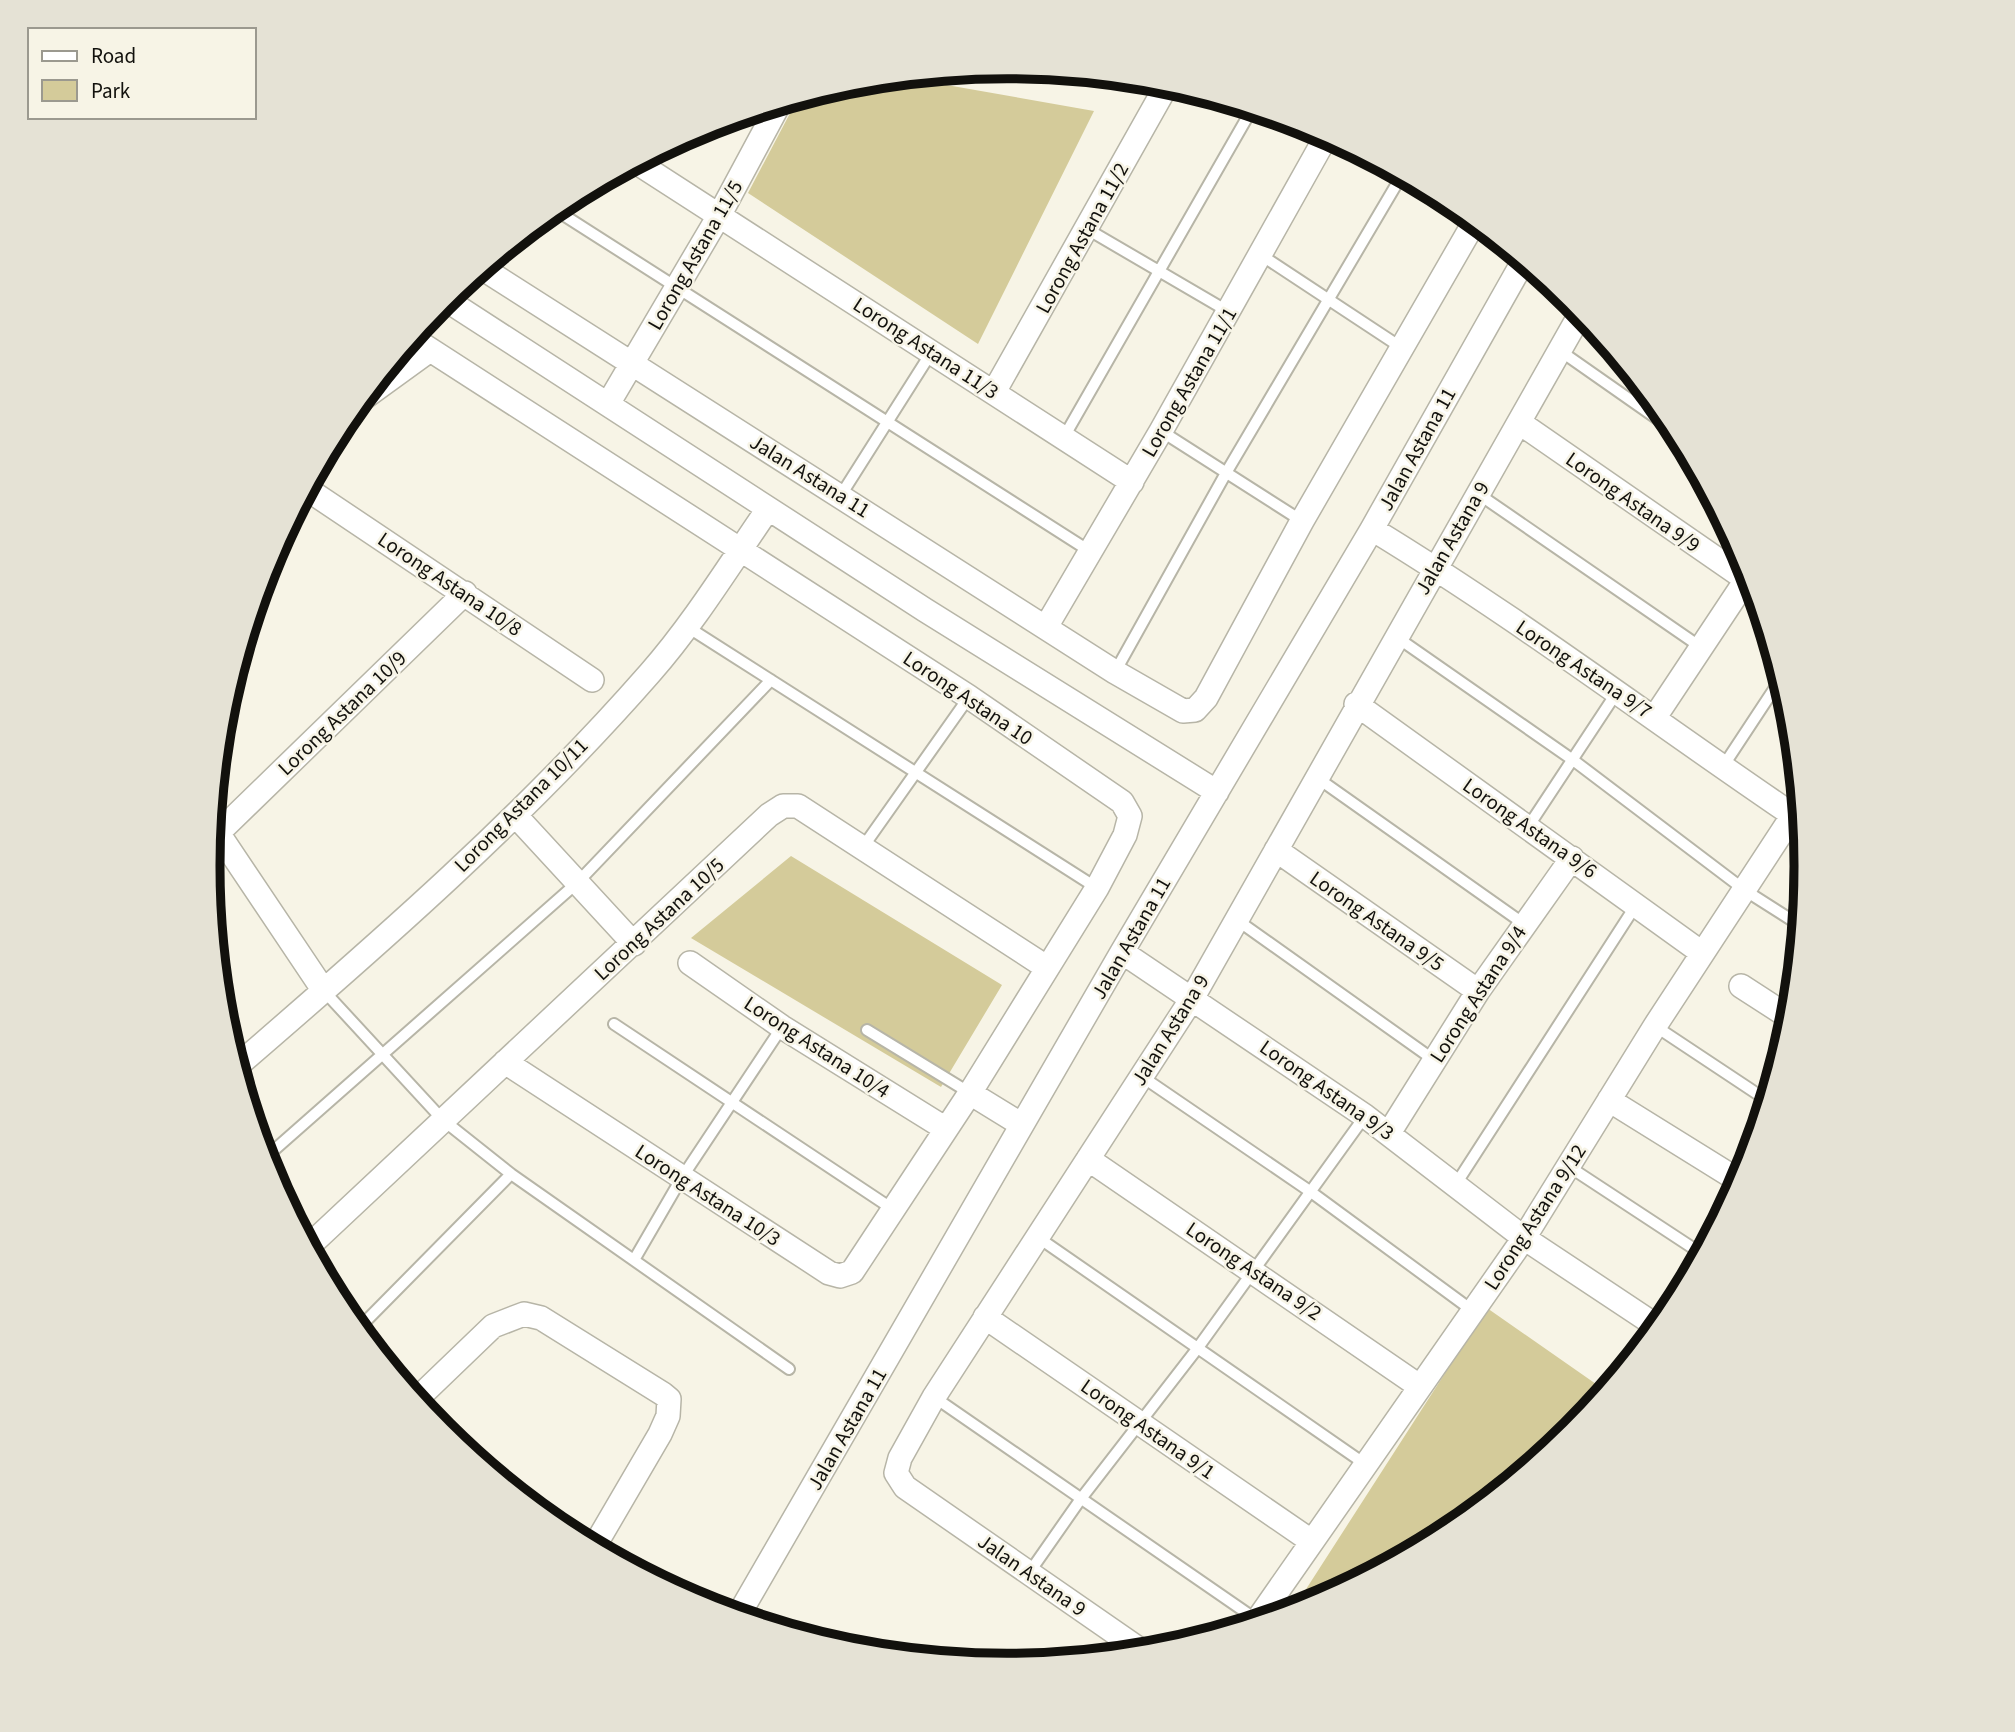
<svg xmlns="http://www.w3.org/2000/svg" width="2015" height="1732" viewBox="0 0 2015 1732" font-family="'Source Sans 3',sans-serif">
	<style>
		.green { fill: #d4cb9a }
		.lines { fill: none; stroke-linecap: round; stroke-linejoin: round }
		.service-casing { stroke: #b7b5a7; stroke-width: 14 }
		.minor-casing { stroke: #b7b5a7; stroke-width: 26 }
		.service { stroke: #fff; stroke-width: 10 }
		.minor { stroke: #fff; stroke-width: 23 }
		.labels { text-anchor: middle; stroke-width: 5; stroke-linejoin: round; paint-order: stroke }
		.street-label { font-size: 21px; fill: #12110d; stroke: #f7f4e6 }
		.rim { fill: none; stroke: #12110d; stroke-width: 9 }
	</style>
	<rect width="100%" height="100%" fill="#f7f4e6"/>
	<path class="green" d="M 901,77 L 1094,111 L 978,344 L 748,193 L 798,98 L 852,82 Z
		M 791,856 L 1002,985 L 941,1087 L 691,938 Z
		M 1487,1308 L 1606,1391 L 1573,1432 L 1451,1531 L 1313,1605 L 1292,1611 Z"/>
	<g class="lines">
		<g class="service-casing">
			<path id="service" d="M 554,209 L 1091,552
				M 1087,229 L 1229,312
				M 1261,255 L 1402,348
				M 1559,350 L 1679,434
				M 1161,431 L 1302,521
				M 1064,437 L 1252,109
				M 1477,493 L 1702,648
				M 841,495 L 931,353
				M 686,626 L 1097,888
				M 1395,636 L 1573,760 L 1746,891 L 1801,926
				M 1115,672 L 1226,473 L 1402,175
				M 1722,768 L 1782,677
				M 1316,777 L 1524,924
				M 1528,827 L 1617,692
				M 863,847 L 969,697
				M 1237,920 L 1434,1060
				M 324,991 L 443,1120 L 511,1174
				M 223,1022 L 246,1058
				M 614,1024 L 894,1210
				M 1655,1026 L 1768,1101
				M 867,1030 L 970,1093
				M 1141,1076 L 1311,1192 L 1473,1311
				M 265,1158 L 578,882 L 771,680
				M 1568,1166 L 1702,1254
				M 1456,1184 L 1636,905
				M 1036,1236 L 1365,1464
				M 634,1260 L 681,1179 L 782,1027
				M 358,1329 L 511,1174 L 789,1369
				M 934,1397 L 1257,1620
				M 1029,1573 L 1080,1500 L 1197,1349 L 1365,1116"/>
		</g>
		<g class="minor-casing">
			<path id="minor" d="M 636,162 L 1132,482
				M 482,268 L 1115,672 L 1183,711 L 1195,710 L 1206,698 L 1302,521 L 1475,221
				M 445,299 L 925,610 L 1217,792
				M 412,338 L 969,697 L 1122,802 L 1130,816 L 1125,835 L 1097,888 L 970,1093 L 852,1272 L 840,1276 L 829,1273 L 505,1062
				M 994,392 L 1168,83
				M 361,400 L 430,350
				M 608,404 L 720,214 L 779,104
				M 1520,423 L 1747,580
				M 307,489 L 592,680
				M 1372,529 C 1520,619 1659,725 1803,822
				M 1046,627 L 1161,431 L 1327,135
				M 1356,704 L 1702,953
				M 1655,717 L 1750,574
				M 516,816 L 634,944
				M 212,824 L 324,991
				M 218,833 L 465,593
				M 1276,850 L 1478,991
				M 1122,952 L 1365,1116 L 1524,1238 L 1658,1327
				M 690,963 L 782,1027 L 946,1129
				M 1741,986 L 1792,1019
				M 237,1066 C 381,942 525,816 650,673 C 694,623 730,564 768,509
				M 970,1093 L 1022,1125
				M 1609,1100 L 1741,1182
				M 1389,1133 L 1478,991 L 1572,858
				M 1088,1159 L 1419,1386
				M 309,1246 L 769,815 L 783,806 L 798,806 L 1046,967
				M 985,1317 L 1311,1541
				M 416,1400 L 493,1326 L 524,1314 L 541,1318 L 663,1394 L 669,1399 L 668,1416 L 660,1434 L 594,1547
				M 738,1616 L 1122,952 L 1372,529 L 1524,260
				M 1256,1622 L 1524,1238 L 1655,1026 L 1801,803
				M 1143,1652 L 905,1487 L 896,1473 L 900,1458 L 934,1397 L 1193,997 L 1582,311"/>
		</g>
		<use href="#service" class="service"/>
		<use href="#minor" class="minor"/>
	</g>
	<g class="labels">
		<g class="street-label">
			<text transform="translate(1082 238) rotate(-61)" y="7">Lorong Astana 11/2</text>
			<text transform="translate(695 255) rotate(-60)" y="7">Lorong Astana 11/5</text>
			<text transform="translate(926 348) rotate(33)" y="7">Lorong Astana 11/3</text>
			<text transform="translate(1189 382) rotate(-60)" y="7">Lorong Astana 11/1</text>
			<text transform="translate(1417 449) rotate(-61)" y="7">Jalan Astana 11</text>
			<text transform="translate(810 476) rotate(32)" y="7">Jalan Astana 11</text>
			<text transform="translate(1633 502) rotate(35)" y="7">Lorong Astana 9/9</text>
			<text transform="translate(1452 538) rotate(-60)" y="7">Jalan Astana 9</text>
			<text transform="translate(450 584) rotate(34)" y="7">Lorong Astana 10/8</text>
			<text transform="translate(1584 669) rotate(34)" y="7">Lorong Astana 9/7</text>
			<text transform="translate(968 698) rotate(34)" y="7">Lorong Astana 10</text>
			<text transform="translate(342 713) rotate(-44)" y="7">Lorong Astana 10/9</text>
			<text transform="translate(521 805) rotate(-45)" y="7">Lorong Astana 10/11</text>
			<text transform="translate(1530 828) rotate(35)" y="7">Lorong Astana 9/6</text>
			<text transform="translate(659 919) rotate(-43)" y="7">Lorong Astana 10/5</text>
			<text transform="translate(1377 921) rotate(35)" y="7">Lorong Astana 9/5</text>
			<text transform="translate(1131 938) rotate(-60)" y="7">Jalan Astana 11</text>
			<text transform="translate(1478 994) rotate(-57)" y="7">Lorong Astana 9/4</text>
			<text transform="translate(1170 1030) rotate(-58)" y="7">Jalan Astana 9</text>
			<text transform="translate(817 1047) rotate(33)" y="7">Lorong Astana 10/4</text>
			<text transform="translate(1327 1090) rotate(35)" y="7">Lorong Astana 9/3</text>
			<text transform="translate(708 1195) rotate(33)" y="7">Lorong Astana 10/3</text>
			<text transform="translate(1535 1217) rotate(-57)" y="7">Lorong Astana 9/12</text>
			<text transform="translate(1254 1271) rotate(34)" y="7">Lorong Astana 9/2</text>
			<text transform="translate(847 1429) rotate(-60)" y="7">Jalan Astana 11</text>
			<text transform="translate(1148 1429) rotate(35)" y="7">Lorong Astana 9/1</text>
			<text transform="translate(1032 1575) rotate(35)" y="7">Jalan Astana 9</text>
		</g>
	</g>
	<path d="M0 0H2015V1732H0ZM220 866a787 787 0 1 1 1574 0a787 787 0 1 1-1574 0Z" fill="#e5e2d5" fill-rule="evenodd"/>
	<path class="rim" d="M220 866a787 787 0 1 1 1574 0a787 787 0 1 1-1574 0Z"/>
	<rect x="28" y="28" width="228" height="91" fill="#f7f4e6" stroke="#9b998f" stroke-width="2"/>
	<rect x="42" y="51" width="35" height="10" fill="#ffffff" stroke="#9b998f" stroke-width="2"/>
	<text x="91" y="63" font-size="21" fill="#12110d">Road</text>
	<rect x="42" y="80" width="35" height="21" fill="#d4cb9a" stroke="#9b998f" stroke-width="2"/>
	<text x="91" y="98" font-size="21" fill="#12110d">Park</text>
</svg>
